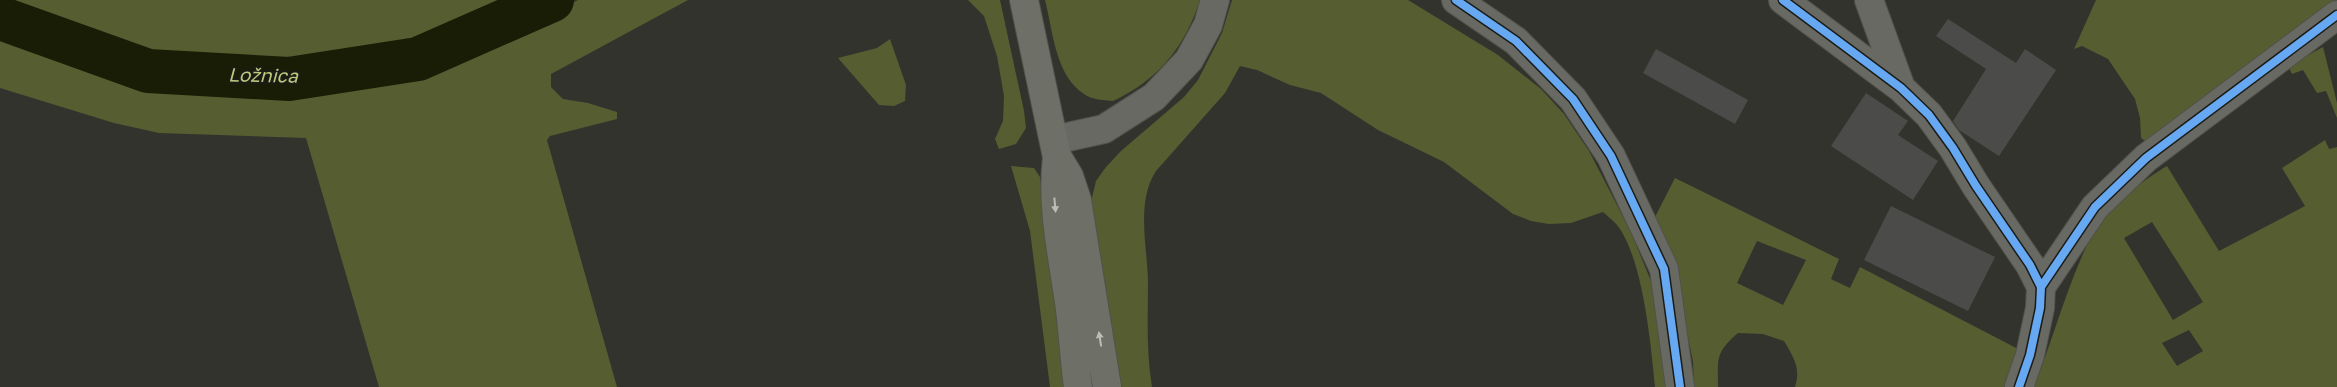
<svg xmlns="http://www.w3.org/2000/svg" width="2337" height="387" viewBox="0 0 2337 387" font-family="'Golos Text',sans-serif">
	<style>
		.green { fill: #565d31; fill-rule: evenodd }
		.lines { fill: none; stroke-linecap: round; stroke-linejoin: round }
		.river { stroke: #1a1d06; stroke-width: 44 }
		.building { fill: #4b4b4a }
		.minor-casing { stroke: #51524c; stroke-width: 30 }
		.major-casing { stroke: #51524c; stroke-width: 30 }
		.minor { stroke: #686963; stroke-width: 28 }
		.major { stroke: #6e6f66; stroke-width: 28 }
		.cycleway-casing { stroke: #1b1c17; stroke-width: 11 }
		.cycleway { stroke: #66a8f1; stroke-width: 8 }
		.oneway { fill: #bcbeb5 }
		.labels { text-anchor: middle; stroke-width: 4; stroke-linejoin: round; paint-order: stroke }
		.water-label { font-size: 19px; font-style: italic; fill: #bdca7b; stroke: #1b1c17 }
	</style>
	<rect width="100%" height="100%" fill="#32332d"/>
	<path class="green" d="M 0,0 L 533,0 L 499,17 L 418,42 L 350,54 L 276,60 L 159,54 L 0,5 Z
		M 578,0 L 688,0 L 551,74 L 551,87 L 563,99 L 588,103 L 617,112 L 617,119 L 550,136 L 547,140 L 617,387 L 379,387 L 306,138 L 159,133 L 114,123 L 0,88 L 0,31 C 47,47 95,68 144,77 C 260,97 399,81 508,37 C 532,27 555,12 578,0 Z
		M 968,0 L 1000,0 L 1024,111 L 1026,128 L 1016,144 L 999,149 L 995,139 L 1003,121 L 1004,96 L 997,56 L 984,16 Z
		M 1045,0 L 1200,0 C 1185,47 1158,80 1113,101 C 1104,100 1092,100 1084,94 C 1055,75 1053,31 1045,0 Z
		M 1232,0 L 1408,0 L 1498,55 L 1541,89 L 1564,114 L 1589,151 L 1630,230 L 1653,286 L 1669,387 L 1655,387 C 1651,345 1643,258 1617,225 C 1613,220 1607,216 1603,212 L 1571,223 L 1549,224 L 1531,221 L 1513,214 L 1444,162 L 1378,130 L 1321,93 L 1290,85 L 1257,70 L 1240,66 L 1225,93 L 1156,171 C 1136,201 1147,246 1148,280 C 1148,316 1146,351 1152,387 L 1117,387 L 1089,210 L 1096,181 L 1106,167 L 1121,151 L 1184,97 L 1198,80 L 1222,33 Z
		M 2096,0 L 2337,0 L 2337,8 L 2150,145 L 2141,138 L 2140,118 L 2135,99 L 2108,59 L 2082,46 L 2074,49 Z
		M 890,39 L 906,85 L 905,101 L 894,106 L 879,105 L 838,58 L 877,48 Z
		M 2323,47 L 2337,103 L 2337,118 L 2326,91 L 2317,93 L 2303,70 L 2292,74 L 2288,66 Z
		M 2325,140 L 2329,149 L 2337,147 L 2337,387 L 2034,387 C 2053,339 2066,289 2088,243 C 2091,237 2092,231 2096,225 C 2109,205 2145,179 2167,166 L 2219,251 L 2305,206 L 2282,168 ZM 2152,222 L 2203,302 L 2173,320 L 2124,238 ZM 2189,330 L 2203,351 L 2177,366 L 2162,343 Z
		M 1011,166 L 1034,168 L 1040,177 L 1070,387 L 1050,387 L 1030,231 Z
		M 1675,178 L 1839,259 L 1831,279 L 1850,288 L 1860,267 L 2022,351 L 2007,387 L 1795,387 C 1801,368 1794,358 1784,341 L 1763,334 L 1738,333 C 1715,353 1718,358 1718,387 L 1694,387 L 1693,362 L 1676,276 L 1654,219 ZM 1757,241 L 1806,260 L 1783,305 L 1737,283 Z"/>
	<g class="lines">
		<path class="river" d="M 0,18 L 148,71 L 289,79 L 418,59 L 552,0"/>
	</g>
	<path class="building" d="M 1948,19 L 2016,63 L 2025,49 L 2056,70 L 1999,156 L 1959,130 L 1953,121 L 1986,69 L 1936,36 Z
		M 1656,49 L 1748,100 L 1735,124 L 1643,73 Z
		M 1866,93 L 1908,121 L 1898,135 L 1938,161 L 1913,200 L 1831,146 Z
		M 1891,206 L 1995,257 L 1968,311 L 1864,260 Z"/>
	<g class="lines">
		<g class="minor-casing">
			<path id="minor" d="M 1456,0 L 1516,41 L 1573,99 L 1611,156 L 1664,269 L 1680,387
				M 1783,0 L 1901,88 L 1929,115 L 1953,148 L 1976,186 L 2030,265 L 2041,287 L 2040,308 L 2030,355 L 2019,387
				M 1869,0 L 1901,88
				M 1054,140 L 1104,129 L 1154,97 L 1189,60 L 1208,25 L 1215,0
				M 2041,287 L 2095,207 L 2146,158 L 2337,15"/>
		</g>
		<g class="major-casing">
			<path id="major" d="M 1024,0 L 1057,157 C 1051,206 1062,254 1069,302 C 1073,330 1074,359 1078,387
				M 1058,158 L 1069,176 L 1077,200 L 1107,387"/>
		</g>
		<use href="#minor" class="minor"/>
		<use href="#major" class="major"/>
		<g class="cycleway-casing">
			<path id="cycleway" d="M 1456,0 L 1516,41 L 1573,99 L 1611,156 L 1664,269 L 1680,387
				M 1783,0 L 1901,88 L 1929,115 L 1953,148 L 1976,186 L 2030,265 L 2041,287 L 2040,308 L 2030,355 L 2019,387
				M 2041,287 L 2095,207 L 2146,158 L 2337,15"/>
		</g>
		<use href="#cycleway" class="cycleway"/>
	</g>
	<defs><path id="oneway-solid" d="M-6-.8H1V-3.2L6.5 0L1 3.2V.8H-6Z" transform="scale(1.25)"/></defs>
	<g class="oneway">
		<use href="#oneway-solid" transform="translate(1055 205) rotate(85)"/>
		<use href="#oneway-solid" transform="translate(1100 339) rotate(-99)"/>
	</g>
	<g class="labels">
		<g class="water-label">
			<text transform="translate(263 75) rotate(1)" y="7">Ložnica</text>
		</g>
	</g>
</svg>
